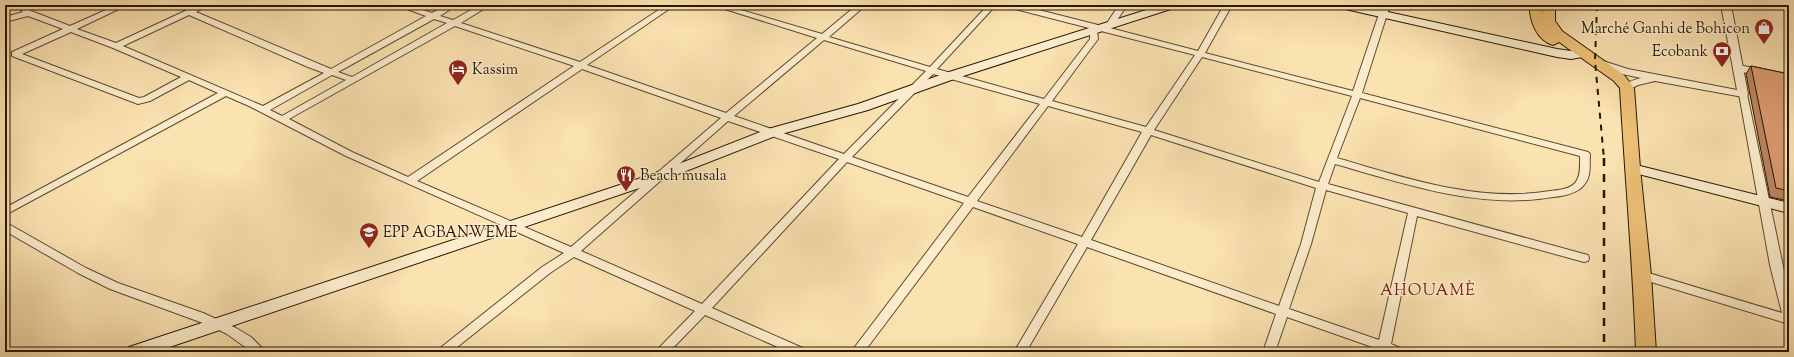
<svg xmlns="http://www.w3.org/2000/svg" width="1794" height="357" viewBox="0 0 1794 357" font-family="'Sorts Mill Goudy',serif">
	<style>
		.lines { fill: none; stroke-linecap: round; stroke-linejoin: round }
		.pedestrian-casing { stroke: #5d492d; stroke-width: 8 }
		.minor-casing { stroke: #5d492d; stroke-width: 2 }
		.tertiary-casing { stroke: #5d492d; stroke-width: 2 }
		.secondary-casing { stroke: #281601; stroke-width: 2 }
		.trunk-casing { stroke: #281601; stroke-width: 2 }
		.pedestrian { stroke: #fceccc; stroke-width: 6 }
		.minor { fill: #fceccc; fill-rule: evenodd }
		.tertiary { fill: #fceccc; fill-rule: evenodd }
		.secondary { fill: #fceccc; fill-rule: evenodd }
		.trunk { fill: #eec178; fill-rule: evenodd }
		.rail-far1 { stroke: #281601; stroke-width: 2; stroke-dasharray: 6 6; stroke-linecap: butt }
		.rail { stroke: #281601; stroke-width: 2.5; stroke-dasharray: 8 8; stroke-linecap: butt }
		.wall { fill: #bb845f; stroke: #281601 }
		.building { fill: #d99a6e; stroke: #281601 }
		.labels { text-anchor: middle; stroke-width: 3; stroke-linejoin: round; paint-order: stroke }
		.poi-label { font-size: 15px; fill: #281601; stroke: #fceccc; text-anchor: start }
		.neighbourhood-label { font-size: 16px; letter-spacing: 1px; fill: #7a1f14; stroke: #fceccc }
	</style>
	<rect width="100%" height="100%" fill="#fbe2b1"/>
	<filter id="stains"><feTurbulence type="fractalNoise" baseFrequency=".005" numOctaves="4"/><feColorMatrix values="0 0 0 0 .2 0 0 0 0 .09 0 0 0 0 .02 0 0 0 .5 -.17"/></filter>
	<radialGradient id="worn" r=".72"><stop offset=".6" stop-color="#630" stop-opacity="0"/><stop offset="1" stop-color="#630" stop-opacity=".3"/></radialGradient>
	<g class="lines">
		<g class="pedestrian-casing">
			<path id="pedestrian" d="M 1738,68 L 1758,72"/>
		</g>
		<g class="minor-casing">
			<path id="minor" d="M 17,5 L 25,5 L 31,11 L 70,26 L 117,5 L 127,5 L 77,29 L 116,43 L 198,5 L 208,5 L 196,12 L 331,69 L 426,16 L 396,5 L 408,5 L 432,13 L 447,5 L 457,5 L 440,16 L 453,20 L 480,5 L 490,5 L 461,23 L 580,62 L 666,5 L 675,5 L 587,65 L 726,113 L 817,38 L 712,5 L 724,5 L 822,34 L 857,5 L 866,5 L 829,37 L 930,67 L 988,5 L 996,5 L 937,69 L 1044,99 L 1090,39 L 1090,31 L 1093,29 L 1007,7 L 1006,5 L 1019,5 L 1106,27 L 1105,26 L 1119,5 L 1127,5 L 1112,28 L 1110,28 L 1198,51 L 1224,5 L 1232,5 L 1205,53 L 1353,91 L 1382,5 L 1390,5 L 1362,93 L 1588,152 L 1590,154 C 1589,165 1592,177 1583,186 C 1576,194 1563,196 1553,197 C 1479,210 1406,184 1335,164 L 1328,184 L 1584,254 L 1588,255 L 1589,258 L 1588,261 L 1584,262 L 1417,216 L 1391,344 L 1403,349 L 1405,352 L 1377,352 L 1378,349 L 1287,317 L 1275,352 L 1263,352 L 1276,314 L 1087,247 L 1026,352 L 1014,352 L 1078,244 L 973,207 L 864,352 L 851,352 L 964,203 L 847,162 L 712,308 L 805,349 L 807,352 L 789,352 L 705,315 L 669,352 L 655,352 L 695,311 L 574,257 L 550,273 L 451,352 L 437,352 L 439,349 L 542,267 L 564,253 L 346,156 L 249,106 L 226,96 L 5,215 L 5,208 L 218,93 L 189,80 L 150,101 L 138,104 L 12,56 L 12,52 L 63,29 L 28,16 L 5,22 L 5,17 L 23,12 ZM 189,15 L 308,67 L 324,73 L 263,106 L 123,46 ZM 434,19 L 447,23 L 352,77 L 338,72 ZM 455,26 L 574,66 L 408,177 L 352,152 L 289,119 ZM 1097,30 L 1195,55 L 1146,127 L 1052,101 L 1098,39 ZM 71,32 L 113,48 L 181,77 L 144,97 L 139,98 L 22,54 ZM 824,40 L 926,71 L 844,154 L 734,116 ZM 1202,57 L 1352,96 L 1319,182 L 1154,130 ZM 582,69 L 721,118 L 571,247 L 417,181 ZM 933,74 L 1040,104 L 968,197 L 852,157 ZM 332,75 L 346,80 L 282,116 L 270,110 ZM 1360,98 L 1580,156 C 1580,163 1581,173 1577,180 C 1573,189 1559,190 1550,191 C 1478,203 1406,178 1337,158 ZM 1048,106 L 1142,132 L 1082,237 L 977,201 ZM 728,121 L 839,159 L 702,304 L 581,251 ZM 1151,135 L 1316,188 L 1301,244 L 1279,306 L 1091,240 ZM 1326,190 L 1408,213 L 1379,340 L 1289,309 L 1311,244 Z
				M 1743,91 L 1747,94 L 1789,295 L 1789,324 L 1638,278 L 1636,275 L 1638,272 L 1642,271 L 1782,313 L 1770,265 L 1739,94 Z
				M 5,222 L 86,268 L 118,283 L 203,313 L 236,328 L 251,337 L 266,352 L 252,352 L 227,334 L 211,326 L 110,289 L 78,273 L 5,231 Z"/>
		</g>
		<g class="tertiary-casing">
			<path id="tertiary" d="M 1721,5 L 1731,5 L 1748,94 L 1747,96 L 1743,97 L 1655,81 L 1638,85 L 1627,91 L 1622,88 C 1627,82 1633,80 1641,78 L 1622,74 L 1596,65 L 1595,63 L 1600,60 L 1628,69 L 1737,90 Z"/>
		</g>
		<g class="secondary-casing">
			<path id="secondary" d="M 1162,5 L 1178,5 L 1177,7 L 954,79 L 868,110 L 778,135 L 663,180 L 155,352 L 126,352 L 129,347 L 653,174 L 768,129 L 858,104 L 946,73 Z
				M 1336,5 L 1356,5 L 1557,49 L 1571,51 L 1584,49 L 1590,53 L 1588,56 L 1571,59 L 1557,57 L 1341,8 Z
				M 1632,164 L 1789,203 L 1789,213 L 1627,171 L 1625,168 L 1627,165 Z"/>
		</g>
		<g class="trunk-casing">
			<path id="trunk" d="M 1530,5 L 1542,5 L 1543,14 L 1543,5 L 1555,5 L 1555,21 L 1562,31 L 1624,75 L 1634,88 L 1640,168 L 1651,275 L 1656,352 L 1636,352 C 1633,264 1625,176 1620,88 L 1614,81 L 1559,42 L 1553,45 C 1537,41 1529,20 1530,5 Z"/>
		</g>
		<use href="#pedestrian" class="pedestrian"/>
		<use href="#minor" class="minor"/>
		<use href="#tertiary" class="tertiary"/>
		<use href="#secondary" class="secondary"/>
		<use href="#trunk" class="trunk"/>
		<path class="rail-far1" d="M 1597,5 L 1595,61 L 1604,159"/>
		<path class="rail" d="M 1604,158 L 1604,352"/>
	</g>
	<path class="wall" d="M 1751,66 L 1789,74 L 1789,201 L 1770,197 L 1746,74 Z"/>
	<path class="building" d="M 1751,66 L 1789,74 L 1789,191 L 1776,188 Z"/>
	<defs>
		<g id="shop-pin" transform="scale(1)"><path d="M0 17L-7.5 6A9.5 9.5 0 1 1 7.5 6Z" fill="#8f2418" stroke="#fceccc"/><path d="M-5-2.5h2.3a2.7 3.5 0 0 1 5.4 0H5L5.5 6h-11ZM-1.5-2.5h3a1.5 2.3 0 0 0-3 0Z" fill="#fff"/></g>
		<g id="bank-pin" transform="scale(1)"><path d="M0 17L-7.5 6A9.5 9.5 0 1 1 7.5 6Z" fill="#8f2418" stroke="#fceccc"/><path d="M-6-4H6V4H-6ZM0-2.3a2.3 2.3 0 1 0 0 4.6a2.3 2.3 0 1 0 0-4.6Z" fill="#fff"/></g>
		<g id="hotel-pin" transform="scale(1)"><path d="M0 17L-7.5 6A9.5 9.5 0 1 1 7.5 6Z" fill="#8f2418" stroke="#fceccc"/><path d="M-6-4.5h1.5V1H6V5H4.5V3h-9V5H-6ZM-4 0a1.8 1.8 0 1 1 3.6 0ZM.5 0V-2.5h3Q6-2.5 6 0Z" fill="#fff"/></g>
		<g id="restaurant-pin" transform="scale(1)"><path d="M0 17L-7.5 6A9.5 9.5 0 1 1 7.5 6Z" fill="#8f2418" stroke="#fceccc"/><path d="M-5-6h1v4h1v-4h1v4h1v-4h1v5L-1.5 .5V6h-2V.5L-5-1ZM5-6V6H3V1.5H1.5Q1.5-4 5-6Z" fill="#fff"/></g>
		<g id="school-pin" transform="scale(1)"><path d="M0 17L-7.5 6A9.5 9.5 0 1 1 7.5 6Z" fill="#8f2418" stroke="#fceccc"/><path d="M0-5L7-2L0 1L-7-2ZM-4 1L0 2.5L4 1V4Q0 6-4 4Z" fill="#fff"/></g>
	</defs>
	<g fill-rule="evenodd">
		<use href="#shop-pin" x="1764" y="28"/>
		<use href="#bank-pin" x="1722" y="51"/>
		<use href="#hotel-pin" x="458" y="69"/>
		<use href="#restaurant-pin" x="626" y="175"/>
		<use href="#school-pin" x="369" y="232"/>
	</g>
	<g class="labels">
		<g class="poi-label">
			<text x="1750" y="33" text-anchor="end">Marché Ganhi de Bohicon</text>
			<text x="1708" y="56" text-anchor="end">Ecobank</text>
			<text x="472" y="74">Kassim</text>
			<text x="640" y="180">Beach musala</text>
			<text x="383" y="237">EPP AGBANWEME</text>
		</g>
		<g class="neighbourhood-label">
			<text x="1428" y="295">AHOUAMÈ</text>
		</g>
	</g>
	<rect width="1794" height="357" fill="none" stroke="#fbe2b1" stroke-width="20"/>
	<rect x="6" y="6" width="1782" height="345" fill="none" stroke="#281601" stroke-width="2"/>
	<rect x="10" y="10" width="1774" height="337" fill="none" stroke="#281601"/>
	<rect width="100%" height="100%" filter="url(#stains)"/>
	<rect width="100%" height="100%" fill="url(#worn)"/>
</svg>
